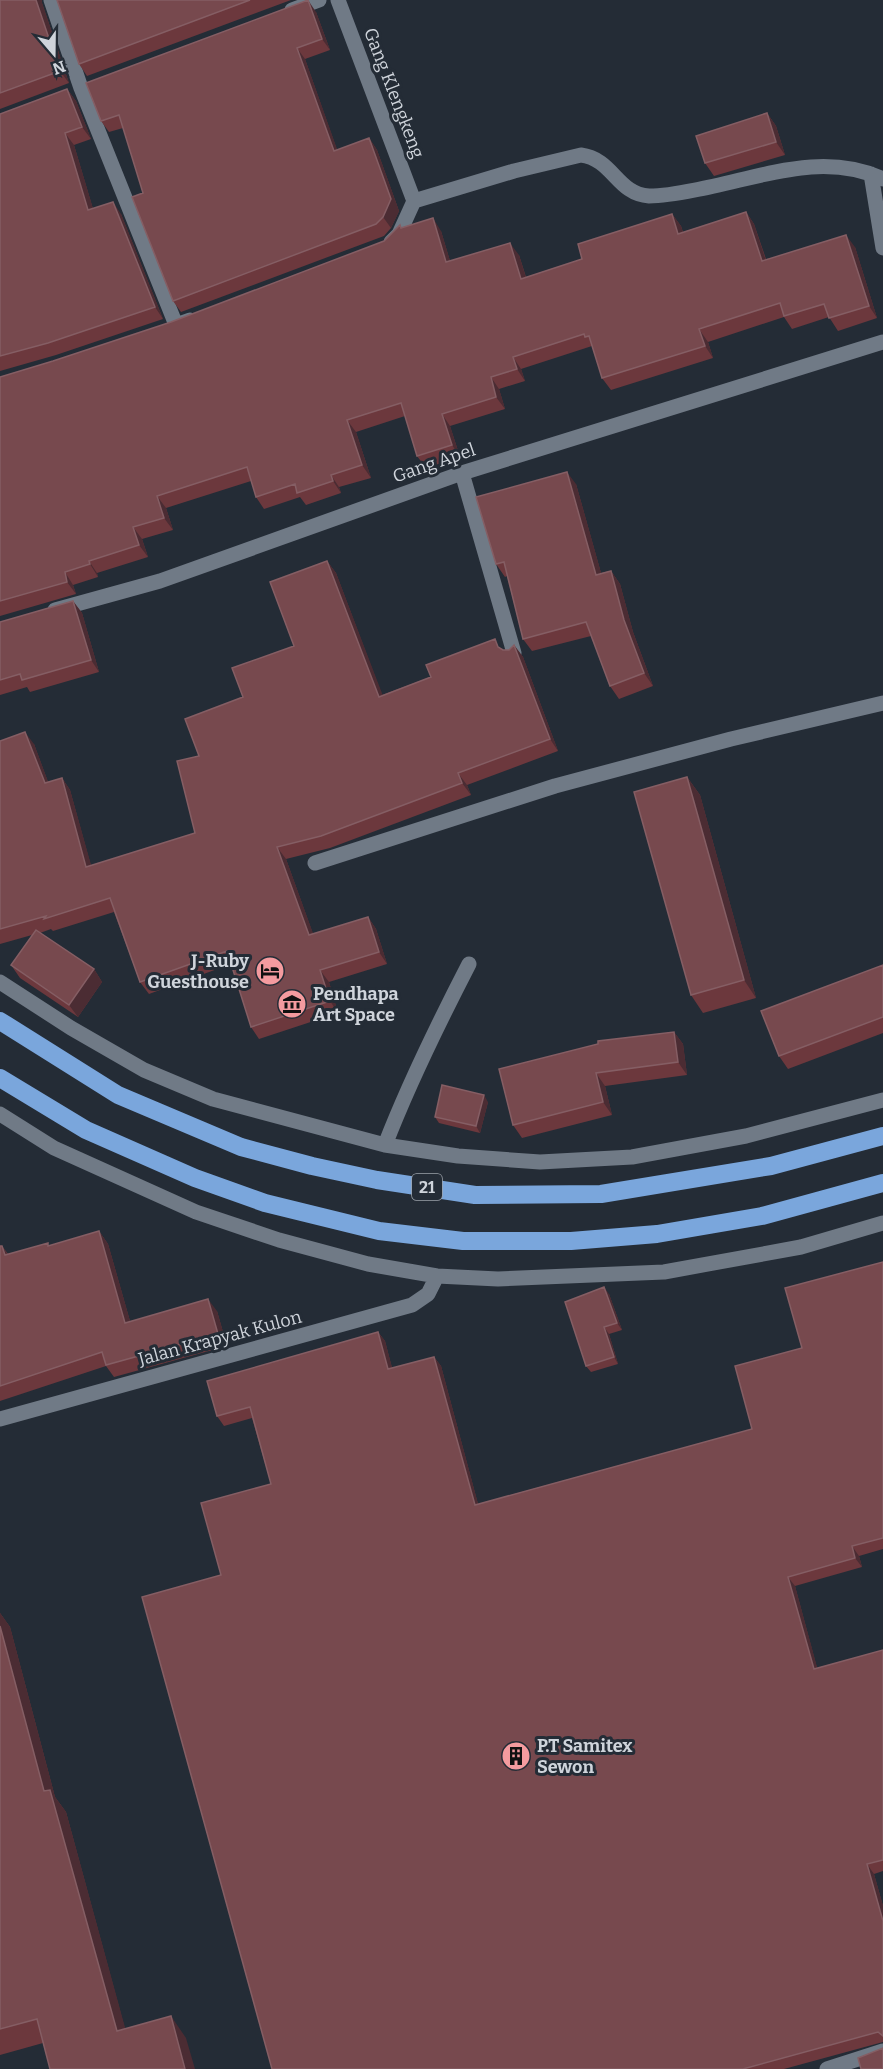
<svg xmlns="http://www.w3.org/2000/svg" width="883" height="2069" viewBox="0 0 883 2069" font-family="Bitter,serif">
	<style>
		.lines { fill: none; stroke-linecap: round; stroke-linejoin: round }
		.minor { stroke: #707a86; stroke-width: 15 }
		.highway { stroke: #7aa6dc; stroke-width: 18 }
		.wall { fill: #6c383d }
		.shaded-wall { fill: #4b2c33 }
		.building { fill: #77494e; stroke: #855e64; stroke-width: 1.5 }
		.labels { text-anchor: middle; stroke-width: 6; stroke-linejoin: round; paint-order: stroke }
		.shield { fill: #242c36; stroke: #9ca2aa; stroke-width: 1.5 }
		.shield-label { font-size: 16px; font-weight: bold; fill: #cfd4db }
		.street-label { font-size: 18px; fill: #cfd4db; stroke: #242c36 }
		.poi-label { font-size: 18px; font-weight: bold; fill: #cfd4db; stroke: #242c36; text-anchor: start }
	</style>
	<rect width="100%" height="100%" fill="#242c36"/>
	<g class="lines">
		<path class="minor" d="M 51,0 L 81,88 L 176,325 L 190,320
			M 338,0 L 414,201
			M 292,10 L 319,0
			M 871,174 L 883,248
			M 414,201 L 514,171 L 581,155 C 613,159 617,194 649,196 C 665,196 680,193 695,190 C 757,179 821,150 883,179
			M 391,242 L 399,234 L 414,201
			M 462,473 L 514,653
			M 55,610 L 160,581 L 462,473 L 883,342
			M 315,863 L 555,786 L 731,739 L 883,703
			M 0,982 L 71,1028 L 144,1070 L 213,1099 L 385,1145 L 458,1156 L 540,1162 L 632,1157 L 746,1136 L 883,1100
			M 0,1114 L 54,1148 L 196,1212 L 279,1240 L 368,1264 L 437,1276 L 498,1279 L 664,1272 L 801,1247 L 883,1223
			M 385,1145 C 409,1083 438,1024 469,964
			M 0,1419 L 412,1305 L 428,1294 L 437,1276
			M 827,2069 L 883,2051"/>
		<path class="highway" d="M 0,1021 L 118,1095 L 241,1147 L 312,1166 L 377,1180 L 475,1195 L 601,1194 L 771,1166 L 883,1136
			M 0,1078 L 86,1130 L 195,1178 L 265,1203 L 379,1231 L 463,1241 L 571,1241 L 657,1234 L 762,1216 L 883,1183"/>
	</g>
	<path class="wall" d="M 0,0 L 42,3 L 69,83 L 0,109 Z
		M 57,0 L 291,0 L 87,76 L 79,64 Z
		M 316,12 L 330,50 L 305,59 L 337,150 L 369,138 L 377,150 L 399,211 L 391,228 L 384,236 L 181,312 L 173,301 L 143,193 L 123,128 L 109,132 L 101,121 Z
		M 67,89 L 76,101 L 91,139 L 74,145 L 93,209 L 121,214 L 163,319 L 56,355 L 0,371 L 0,114 Z
		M 767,113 L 776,126 L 785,155 L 714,176 L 705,163 Z
		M 746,212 L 754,224 L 766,259 L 855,247 L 877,318 L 838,331 L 829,317 L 792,329 L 784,317 L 708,342 L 713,358 L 611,390 L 602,378 L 592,346 L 521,369 L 525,381 L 499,389 L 505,409 L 450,426 L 460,457 L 426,468 L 417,456 L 405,416 L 356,432 L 371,478 L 339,487 L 341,493 L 306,505 L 300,497 L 264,509 L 256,497 L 251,481 L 166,508 L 173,530 L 142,539 L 148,557 L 97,573 L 98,577 L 73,585 L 76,594 L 0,616 L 0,377 L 53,361 L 171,322 L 384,241 L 402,228 L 441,231 L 450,261 L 519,255 L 526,277 L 582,259 L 672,214 L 681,226 L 683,232 Z
		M 576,484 L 601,573 L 611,571 L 620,584 L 633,632 L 653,686 L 619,699 L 610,686 L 591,636 L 532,651 L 523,639 L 507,576 L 505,577 L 496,564 Z
		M 327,561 L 336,573 L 382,695 L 503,650 L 509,650 L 514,645 L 523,657 L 558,751 L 467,785 L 471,795 L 330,848 L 286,859 L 313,934 L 368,917 L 376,929 L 387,964 L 329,982 L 338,1013 L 259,1039 L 251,1027 L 231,964 L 149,994 L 140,982 L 114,912 L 53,931 L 51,929 L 40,933 L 94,969 L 102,982 L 78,1017 L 20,978 L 11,965 L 32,935 L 0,944 L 0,741 L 34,744 L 48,782 L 62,778 L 70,790 L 91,866 L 195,833 L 199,756 L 243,697 L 294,646 Z
		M 73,601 L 82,613 L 99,672 L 30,692 L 27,687 L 0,695 L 0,622 Z
		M 687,777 L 700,795 L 756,998 L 703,1013 L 691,995 Z
		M 883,965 L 883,1033 L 788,1069 L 779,1056 Z
		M 674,1032 L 683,1044 L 687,1075 L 605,1086 L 612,1115 L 522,1138 L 513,1125 L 499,1069 Z
		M 488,1102 L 480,1133 L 439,1123 L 435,1117 Z
		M 99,1231 L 108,1244 L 130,1321 L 217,1311 L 227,1346 L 114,1377 L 106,1366 L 0,1401 L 0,1246 L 2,1246 L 8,1254 L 50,1246 Z
		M 883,1262 L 883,1549 L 859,1556 L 862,1567 L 795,1586 L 817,1668 L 883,1650 L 883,1871 L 874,1874 L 883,1906 L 883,2042 L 784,2069 L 272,2069 L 221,1575 L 271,1484 L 252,1418 L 224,1426 L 217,1416 L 378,1332 L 385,1341 L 392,1368 L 434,1357 L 441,1366 L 478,1504 L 752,1429 L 802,1348 Z
		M 609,1294 L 622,1330 L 609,1334 L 618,1364 L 591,1372 L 586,1366 Z
		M 0,1613 L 10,1627 L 55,1797 L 66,1812 L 125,2029 L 186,2038 L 43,2043 L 0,2055 Z"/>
	<path class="shaded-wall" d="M 36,0 L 42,0 L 42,3 L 69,83 L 60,71 Z
		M 308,0 L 316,12 L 330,50 L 322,39 Z
		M 297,48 L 305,59 L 342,163 L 334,151 Z
		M 67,89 L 76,101 L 91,139 L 82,127 Z
		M 767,113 L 776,126 L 785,155 L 776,142 Z
		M 65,133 L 74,145 L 97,222 L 88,210 Z
		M 369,138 L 377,150 L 399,211 L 391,228 L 383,217 Z
		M 113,202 L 121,214 L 163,319 L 155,307 Z
		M 746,212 L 754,224 L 770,273 L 762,261 Z
		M 672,214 L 681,226 L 687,246 L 678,234 Z
		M 433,218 L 441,231 L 454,274 L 446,262 Z
		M 846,235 L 855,247 L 877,318 L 869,306 Z
		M 510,243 L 519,255 L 530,291 L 521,279 Z
		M 699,329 L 708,342 L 713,358 L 705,346 Z
		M 513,357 L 521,369 L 525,381 L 517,369 Z
		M 491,377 L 499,389 L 505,409 L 496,397 Z
		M 442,414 L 450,426 L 460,457 L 452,445 Z
		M 347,420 L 356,432 L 371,478 L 362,465 Z
		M 567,472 L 576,484 L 605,587 L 596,575 Z
		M 331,475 L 339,487 L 341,493 L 333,481 Z
		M 157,496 L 166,508 L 173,530 L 164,518 Z
		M 133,527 L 142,539 L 148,557 L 139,545 Z
		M 89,561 L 97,573 L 98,577 L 90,564 Z
		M 327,561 L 336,573 L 388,709 L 379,697 Z
		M 611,571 L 620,584 L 633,632 L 653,686 L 644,673 L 624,620 Z
		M 65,572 L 73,585 L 76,594 L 67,582 Z
		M 73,601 L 82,613 L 99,672 L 91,660 Z
		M 514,645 L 523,657 L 558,751 L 550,739 Z
		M 25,732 L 34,744 L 53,795 L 45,783 Z
		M 458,773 L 467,785 L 471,795 L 462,783 Z
		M 687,777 L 700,795 L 756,998 L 744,980 Z
		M 62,778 L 70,790 L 95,879 L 86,867 Z
		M 277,847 L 286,859 L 318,947 L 309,935 Z
		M 368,917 L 376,929 L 387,964 L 379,952 Z
		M 94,969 L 102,982 L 78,1017 L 69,1005 Z
		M 320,970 L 329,982 L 338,1013 L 330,1001 Z
		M 674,1032 L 683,1044 L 687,1075 L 678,1062 Z
		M 596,1073 L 605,1086 L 612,1115 L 603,1102 Z
		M 484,1095 L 488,1102 L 480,1133 L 476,1126 Z
		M 99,1231 L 108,1244 L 134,1335 L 125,1323 Z
		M 2,1246 L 10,1258 L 5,1255 Z
		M 604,1287 L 609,1294 L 622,1330 L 617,1323 Z
		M 208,1299 L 217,1311 L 227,1346 L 218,1334 Z
		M 604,1327 L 609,1334 L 618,1364 L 614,1357 Z
		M 378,1332 L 385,1341 L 395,1379 L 388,1369 Z
		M 434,1357 L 441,1366 L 481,1515 L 475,1505 Z
		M 852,1546 L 859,1556 L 862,1567 L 855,1558 Z
		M 788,1577 L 795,1586 L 820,1678 L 814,1669 Z
		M 0,1613 L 10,1627 L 55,1797 L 66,1812 L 132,2053 L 117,2031 L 44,1791 L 0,1626 Z
		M 867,1864 L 874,1874 L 883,1906 L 883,1921 Z
		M 171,2016 L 186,2038 L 195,2069 L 185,2069 Z"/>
	<path class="building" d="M 0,0 L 36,0 L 60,71 L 0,93 Z
		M 57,0 L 250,0 L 79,64 Z
		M 308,0 L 322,39 L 297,48 L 334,151 L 369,138 L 391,199 L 383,217 L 376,224 L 173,301 L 132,197 L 143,193 L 119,115 L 101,121 L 86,83 Z
		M 67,89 L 82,127 L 65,133 L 88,210 L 113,202 L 155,307 L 48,343 L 0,356 L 0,114 Z
		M 767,113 L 776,142 L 705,163 L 696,136 Z
		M 746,212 L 762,261 L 846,235 L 869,306 L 829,318 L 824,304 L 784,316 L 780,303 L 699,329 L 705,346 L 602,378 L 589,336 L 585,337 L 584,334 L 513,357 L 517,369 L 491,377 L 496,397 L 442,414 L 452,445 L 417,456 L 401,403 L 347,420 L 362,465 L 331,475 L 333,481 L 297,493 L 295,484 L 256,497 L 247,467 L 157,496 L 164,518 L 133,527 L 139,545 L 89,561 L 90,564 L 65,572 L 67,582 L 0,601 L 0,377 L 53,361 L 171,322 L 384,241 L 400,225 L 401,228 L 433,218 L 446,262 L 510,243 L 521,279 L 582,259 L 578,244 L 672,214 L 678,234 Z
		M 567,472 L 596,575 L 611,571 L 624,620 L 644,673 L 610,686 L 586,622 L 523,639 L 504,562 L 496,564 L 476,497 Z
		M 327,561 L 379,697 L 431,677 L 426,665 L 495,639 L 498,647 L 503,650 L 509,650 L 514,645 L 550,739 L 458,773 L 462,783 L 321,836 L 277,847 L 309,935 L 368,917 L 379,952 L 320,970 L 330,1001 L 251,1027 L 227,951 L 140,982 L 110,898 L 44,919 L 46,916 L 0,929 L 0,741 L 25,732 L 45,783 L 62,778 L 86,867 L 195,833 L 177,761 L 199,756 L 185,719 L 243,697 L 232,668 L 294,646 L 270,582 Z
		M 73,601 L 91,660 L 22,680 L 20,674 L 0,680 L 0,622 Z
		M 687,777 L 744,980 L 691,995 L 634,792 Z
		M 36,930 L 94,969 L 69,1005 L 11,965 Z
		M 883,965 L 883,1017 L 779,1056 L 761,1011 Z
		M 674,1032 L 678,1062 L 596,1073 L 603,1102 L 513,1125 L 499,1069 L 598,1044 L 598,1041 Z
		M 442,1085 L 484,1095 L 476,1126 L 435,1117 Z
		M 99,1231 L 125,1323 L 208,1299 L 218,1334 L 106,1365 L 102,1352 L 0,1386 L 0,1246 L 2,1246 L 5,1255 L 48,1243 L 48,1246 Z
		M 883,1262 L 883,1538 L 852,1546 L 855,1558 L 788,1577 L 814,1669 L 883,1650 L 883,1860 L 867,1864 L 883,1921 L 883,2036 L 878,2032 L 743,2069 L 272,2069 L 142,1597 L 221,1575 L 201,1503 L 271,1484 L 250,1407 L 217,1416 L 207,1381 L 378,1332 L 388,1369 L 434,1357 L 475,1505 L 752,1429 L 735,1366 L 802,1348 L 785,1288 Z
		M 604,1287 L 617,1323 L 604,1327 L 614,1357 L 586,1366 L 565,1302 Z
		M 0,1626 L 44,1791 L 50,1790 L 117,2031 L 171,2016 L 185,2069 L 50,2069 L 37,2019 L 0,2029 Z
		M 883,2048 L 883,2069 L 861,2069 L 858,2058 Z"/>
	<defs>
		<g id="hotel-disc" transform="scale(1.5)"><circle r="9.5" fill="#f49b9f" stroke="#242c36"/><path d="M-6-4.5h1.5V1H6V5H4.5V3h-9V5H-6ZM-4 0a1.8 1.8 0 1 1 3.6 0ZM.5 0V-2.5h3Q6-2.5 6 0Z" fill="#111"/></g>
		<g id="museum-disc" transform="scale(1.5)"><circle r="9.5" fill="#f49b9f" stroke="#242c36"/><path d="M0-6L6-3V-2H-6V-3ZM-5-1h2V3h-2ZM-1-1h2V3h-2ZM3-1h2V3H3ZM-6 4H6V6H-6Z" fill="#111"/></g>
		<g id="building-disc" transform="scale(1.5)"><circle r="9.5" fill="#f49b9f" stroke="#242c36"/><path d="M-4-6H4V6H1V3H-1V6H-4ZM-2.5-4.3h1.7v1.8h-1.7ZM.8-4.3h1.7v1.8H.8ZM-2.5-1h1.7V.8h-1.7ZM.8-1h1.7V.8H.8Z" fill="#111"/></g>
	</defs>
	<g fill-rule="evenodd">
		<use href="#hotel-disc" x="270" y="971"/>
		<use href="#museum-disc" x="292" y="1004"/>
		<use href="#building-disc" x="516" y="1756"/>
	</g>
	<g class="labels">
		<rect class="shield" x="412" y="1174" width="30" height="26" rx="4.5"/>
		<g class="shield-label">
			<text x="427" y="1193">21</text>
		</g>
		<g class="street-label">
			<text transform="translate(394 93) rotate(69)" y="6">Gang Klengkeng</text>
			<text transform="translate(434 463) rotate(-19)" y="6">Gang Apel</text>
			<text transform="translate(220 1338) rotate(-15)" y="6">Jalan Krapyak Kulon</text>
		</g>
		<g class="poi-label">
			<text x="249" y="967" text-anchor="end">J-Ruby<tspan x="249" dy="21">Guesthouse</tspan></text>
			<text x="313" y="1000">Pendhapa<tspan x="313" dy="21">Art Space</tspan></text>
			<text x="537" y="1752">P.T Samitex<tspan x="537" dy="21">Sewon</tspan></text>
		</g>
	</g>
	<g transform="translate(54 54) rotate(160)" stroke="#242c36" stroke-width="4.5" paint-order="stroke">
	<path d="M0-4.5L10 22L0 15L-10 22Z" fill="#cfd4db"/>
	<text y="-9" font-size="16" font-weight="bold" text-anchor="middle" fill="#cfd4db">N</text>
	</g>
</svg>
